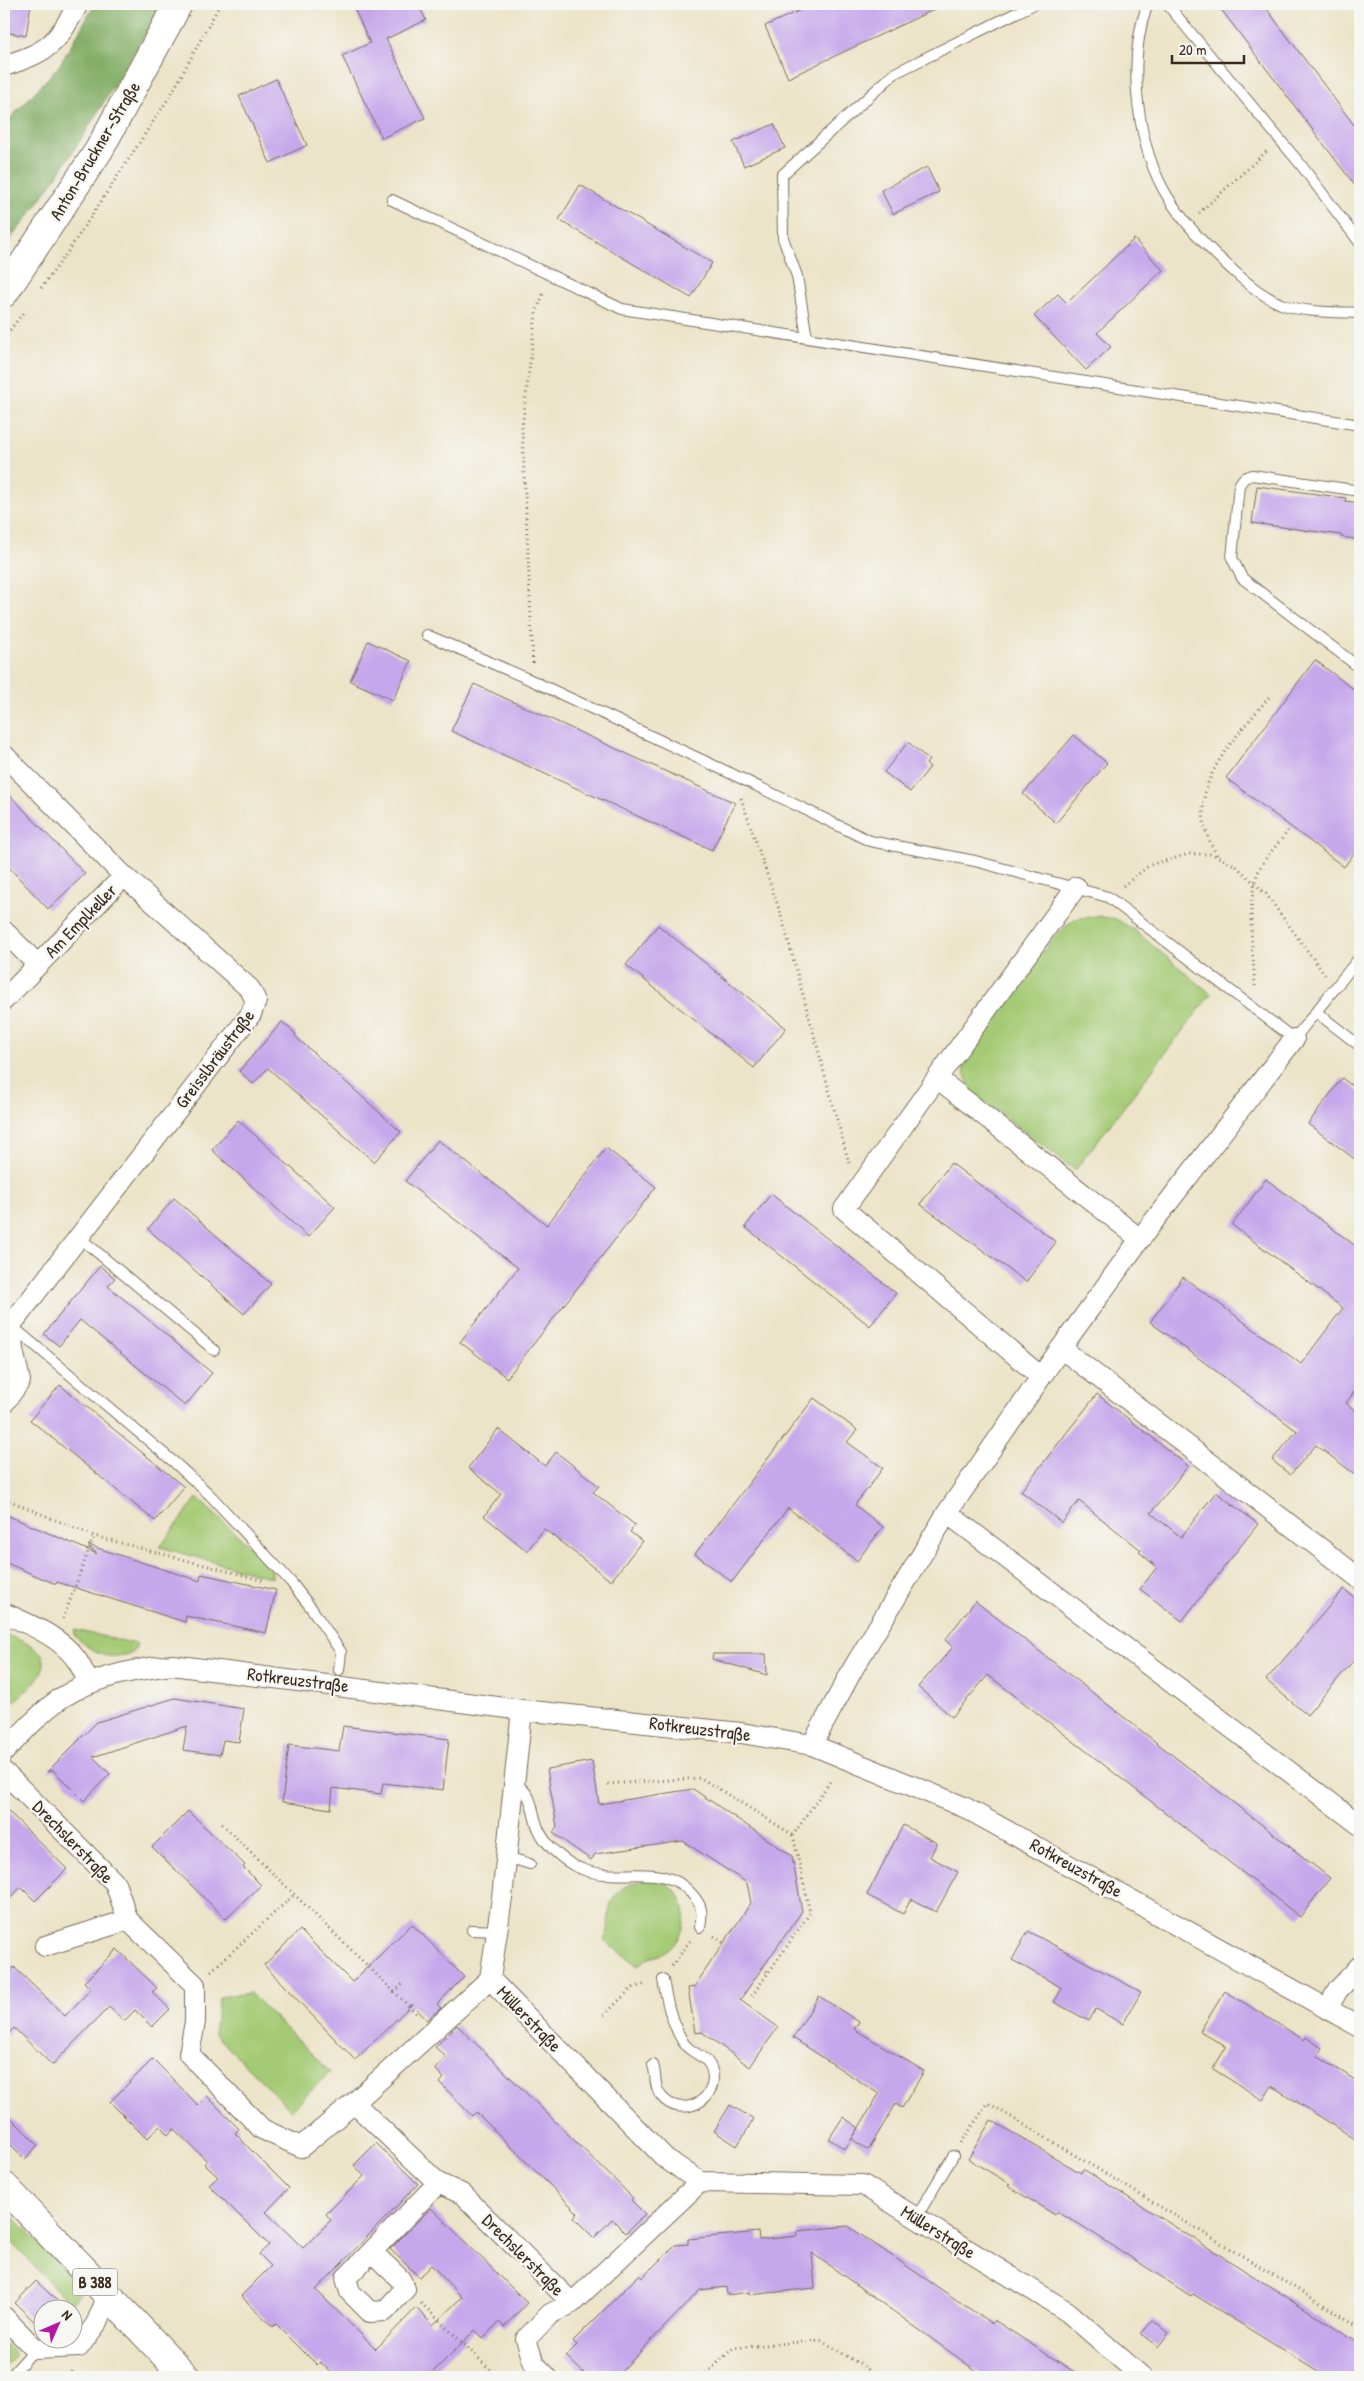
<svg xmlns="http://www.w3.org/2000/svg" width="1364" height="2381" viewBox="0 0 1364 2381" font-family="'Patrick Hand',sans-serif">
	<style>
		.green { fill: #a4ca75; stroke: #707a4a }
		.forest { fill: #83ae66; stroke: #5f6c42 }
		.building { fill: #c6a7eb }
		.lines { fill: none; stroke-linecap: round; stroke-linejoin: round }
		.lane-casing { stroke: #796b5a; stroke-width: 12 }
		.street-casing { stroke: #796b5a; stroke-width: 22 }
		.secondary-casing { stroke: #796b5a; stroke-width: 30 }
		.primary-casing { stroke: #796b5a; stroke-width: 30 }
		.path { stroke: #796b5a; stroke-width: 3; stroke-dasharray: 1 4; stroke-linecap: butt }
		.lane { stroke: #fff; stroke-width: 10 }
		.street { stroke: #fff; stroke-width: 20 }
		.secondary { stroke: #fff; stroke-width: 28 }
		.primary { stroke: #fff; stroke-width: 28 }
		.labels { text-anchor: middle; stroke-width: 4.5; stroke-linejoin: round; paint-order: stroke }
		.shield { fill: #f6f6f2; stroke: #73675e; stroke-width: 1 }
		.shield-label { font-size: 16px; font-weight: bold; fill: #3b2a1e }
		.street-label { font-size: 18px; fill: #3b2a1e; stroke: #f6f6f2 }
	</style>
	<rect width="100%" height="100%" fill="#f6f6f2"/>
	<filter id="ink" filterUnits="userSpaceOnUse"><feTurbulence type="fractalNoise" baseFrequency=".02" numOctaves="2"/><feDisplacementMap in="SourceGraphic" scale="10" xChannelSelector="R" yChannelSelector="G"/><feConvolveMatrix kernelMatrix="1 2 1 2 8 2 1 2 1" color-interpolation-filters="sRGB"/></filter>
	<filter id="wash" filterUnits="userSpaceOnUse"><feTurbulence type="fractalNoise" baseFrequency=".0096" numOctaves="4" result="noise"/><feDisplacementMap in="SourceGraphic" scale="20" xChannelSelector="R" yChannelSelector="G"/><feGaussianBlur stdDeviation="1.12" result="paint"/><feColorMatrix in="noise" values="0 0 0 0 0 0 0 0 0 0 0 0 0 0 0 0 0 1.4 0 .05"/><feComposite in="paint" operator="in"/></filter>
	<g filter="url(#wash)">
		<rect width="100%" height="100%" fill="#ece4c8"/>
		<path class="green" d="M 17,231 L 4,248 L 4,233 Z
			M 1097,916 L 1116,919 L 1134,930 L 1211,994 L 1075,1170 L 973,1093 C 962,1070 959,1066 971,1043 L 1055,936 L 1075,919 Z
			M 197,1498 L 268,1563 L 272,1570 L 272,1578 L 160,1547 Z
			M 75,1630 L 137,1644 L 133,1653 C 103,1661 95,1654 74,1635 Z
			M 4,1634 C 13,1638 24,1641 32,1646 C 66,1665 19,1696 4,1710 Z
			M 652,1878 C 663,1879 674,1887 680,1897 C 689,1914 684,1938 669,1950 C 657,1960 650,1953 638,1966 L 604,1940 C 611,1928 607,1926 609,1913 C 611,1890 631,1882 652,1878 Z
			M 250,1993 L 330,2072 L 291,2110 L 214,2034 L 219,1997 Z
			M 4,2207 L 83,2290 L 70,2304 L 4,2235 Z
			M 4,2343 L 16,2355 L 4,2366 Z"/>
		<path class="forest" d="M 95,4 L 161,4 L 151,25 C 108,94 68,166 17,231 L 4,233 L 4,125 L 59,66 Z"/>
		<g id="blocks">
			<path class="building" d="M 9,4 L 31,4 L 26,36 L 4,32 Z
				M 352,4 L 418,4 L 426,20 L 386,39 L 425,118 L 382,138 L 342,56 L 370,43 Z
				M 814,4 L 946,4 L 788,78 L 765,26 Z
				M 1217,4 L 1263,4 L 1360,133 L 1360,192 Z
				M 276,79 L 307,145 L 270,163 L 239,96 Z
				M 774,124 L 785,148 L 744,166 L 733,142 Z
				M 927,167 L 939,192 L 893,214 L 881,190 Z
				M 580,185 L 712,263 L 691,298 L 559,220 Z
				M 1134,239 L 1163,270 L 1097,333 L 1111,347 L 1086,370 L 1034,316 L 1058,294 L 1067,303 Z
				M 1257,486 L 1346,498 L 1345,501 L 1360,503 L 1360,540 L 1341,537 L 1341,535 L 1252,523 Z
				M 368,641 L 411,661 L 393,700 L 350,681 Z
				M 1315,660 L 1360,694 L 1360,845 L 1344,867 L 1226,778 Z
				M 474,684 L 735,803 L 712,850 L 451,731 Z
				M 1074,735 L 1107,763 L 1056,823 L 1023,794 Z
				M 908,742 L 929,760 L 926,764 L 930,767 L 910,792 L 884,772 Z
				M 4,789 L 85,874 L 48,909 L 4,862 Z
				M 658,925 L 786,1028 L 754,1068 L 626,965 Z
				M 282,1022 L 296,1034 L 295,1036 L 401,1132 L 374,1162 L 268,1068 L 253,1084 L 239,1071 Z
				M 1342,1078 L 1360,1092 L 1360,1163 L 1308,1124 Z
				M 238,1120 L 335,1207 L 308,1237 L 212,1150 Z
				M 438,1140 L 547,1225 L 606,1148 L 656,1187 L 507,1378 L 460,1342 L 518,1268 L 405,1181 Z
				M 951,1163 L 1056,1242 L 1026,1282 L 920,1204 Z
				M 1266,1179 L 1360,1249 L 1360,1384 L 1346,1403 L 1360,1414 L 1360,1478 L 1316,1445 L 1290,1475 L 1272,1460 L 1297,1431 L 1150,1322 L 1183,1277 L 1301,1364 L 1343,1308 L 1232,1225 Z
				M 771,1194 L 896,1293 L 870,1326 L 745,1227 Z
				M 174,1198 L 271,1284 L 244,1314 L 148,1229 Z
				M 100,1266 L 115,1278 L 108,1286 L 212,1373 L 185,1406 L 80,1320 L 59,1346 L 44,1334 Z
				M 60,1385 L 184,1487 L 155,1521 L 30,1420 Z
				M 1097,1394 L 1188,1466 L 1151,1513 L 1181,1537 L 1216,1492 L 1258,1524 L 1182,1621 L 1140,1589 L 1157,1567 L 1139,1552 L 1141,1550 L 1079,1501 L 1062,1523 L 1021,1491 Z
				M 814,1398 L 857,1430 L 847,1442 L 883,1468 L 855,1505 L 883,1527 L 857,1561 L 788,1508 L 732,1582 L 695,1554 Z
				M 498,1429 L 545,1466 L 556,1452 L 599,1486 L 593,1492 L 635,1525 L 630,1532 L 642,1541 L 611,1581 L 544,1529 L 527,1551 L 484,1516 L 501,1494 L 468,1468 Z
				M 4,1514 L 97,1554 L 88,1545 L 200,1581 L 201,1574 L 276,1590 L 266,1633 L 186,1616 L 185,1622 L 57,1582 L 56,1584 L 4,1562 Z
				M 1344,1589 L 1360,1602 L 1360,1653 L 1307,1715 L 1266,1680 Z
				M 975,1601 L 1330,1878 L 1300,1917 L 988,1675 L 952,1717 L 918,1687 L 953,1647 L 945,1640 Z
				M 713,1654 L 766,1654 L 767,1675 L 712,1659 Z
				M 175,1698 L 244,1709 L 239,1742 L 223,1740 L 220,1755 L 183,1750 L 187,1726 L 93,1757 L 110,1774 L 84,1801 L 53,1770 L 47,1772 L 97,1722 Z
				M 343,1726 L 449,1739 L 443,1790 L 383,1783 L 381,1794 L 333,1788 L 331,1809 L 282,1802 L 289,1745 L 339,1751 Z
				M 592,1761 L 599,1804 L 693,1789 L 792,1856 L 802,1911 L 740,2000 L 778,2027 L 750,2067 L 702,2032 L 695,2033 L 688,1988 L 694,1987 L 751,1903 L 747,1883 L 683,1841 L 595,1854 L 591,1860 L 553,1833 L 557,1827 L 547,1769 Z
				M 4,1807 L 67,1869 L 35,1901 L 21,1887 L 4,1905 Z
				M 188,1811 L 245,1865 L 243,1867 L 261,1885 L 226,1919 L 152,1847 Z
				M 903,1825 L 937,1843 L 930,1857 L 958,1872 L 936,1912 L 911,1899 L 903,1914 L 867,1895 Z
				M 412,1924 L 464,1977 L 437,2004 L 441,2008 L 427,2020 L 412,2004 L 355,2060 L 264,1965 L 300,1930 L 352,1982 Z
				M 1028,1931 L 1141,1992 L 1123,2024 L 1096,2009 L 1089,2021 L 1054,2002 L 1062,1988 L 1012,1960 Z
				M 117,1949 L 157,1988 L 152,1992 L 170,2009 L 152,2027 L 135,2010 L 124,2021 L 109,2007 L 52,2065 L 14,2028 L 4,2038 L 4,1977 L 14,1967 L 65,2016 L 91,1989 L 84,1982 Z
				M 1225,1991 L 1304,2040 L 1306,2037 L 1322,2048 L 1317,2056 L 1360,2083 L 1360,2142 L 1272,2086 L 1263,2100 L 1213,2069 L 1226,2047 L 1200,2031 Z
				M 819,1996 L 859,2022 L 854,2029 L 924,2071 L 902,2108 L 896,2104 L 868,2150 L 852,2139 L 879,2094 L 793,2038 Z
				M 457,2025 L 633,2198 L 631,2200 L 645,2214 L 626,2233 L 612,2219 L 594,2238 L 574,2218 L 578,2213 L 476,2112 L 472,2116 L 440,2083 L 444,2078 L 435,2069 L 446,2057 L 435,2047 Z
				M 153,2059 L 198,2105 L 207,2096 L 239,2129 L 235,2133 L 249,2148 L 289,2188 L 266,2212 L 303,2248 L 331,2220 L 326,2214 L 364,2176 L 354,2165 L 376,2143 L 418,2184 L 316,2290 L 376,2349 L 416,2308 L 433,2325 L 462,2297 L 431,2265 L 419,2277 L 390,2249 L 431,2208 L 527,2303 L 504,2327 L 499,2322 L 483,2338 L 475,2330 L 428,2377 L 336,2377 L 320,2362 L 317,2365 L 276,2324 L 273,2327 L 241,2296 L 271,2266 L 259,2254 L 269,2245 L 209,2185 L 218,2177 L 204,2164 L 207,2161 L 174,2129 L 168,2135 L 160,2126 L 147,2139 L 110,2102 Z
				M 730,2105 L 754,2119 L 737,2146 L 714,2131 Z
				M 4,2111 L 38,2145 L 25,2159 L 4,2138 Z
				M 843,2117 L 859,2128 L 845,2149 L 829,2139 Z
				M 991,2120 L 1081,2173 L 1083,2169 L 1360,2343 L 1360,2377 L 1326,2377 L 1193,2294 L 1191,2296 L 1079,2224 L 1057,2212 L 1055,2215 L 1008,2186 L 1010,2184 L 968,2159 Z
				M 848,2226 L 992,2324 L 994,2320 L 1082,2377 L 985,2377 L 812,2253 L 815,2288 L 749,2295 L 749,2292 L 727,2295 L 726,2287 L 700,2290 L 616,2377 L 588,2377 L 566,2356 L 577,2345 L 573,2341 L 639,2275 L 642,2278 L 675,2245 L 688,2244 L 688,2239 L 758,2232 L 759,2240 L 798,2236 L 797,2231 Z
				M 36,2281 L 65,2308 L 42,2308 L 42,2329 L 15,2303 Z
				M 1153,2320 L 1169,2333 L 1158,2347 L 1141,2334 Z"/>
		</g>
	</g>
	<g filter="url(#ink)">
		<use href="#blocks" fill-opacity="0" stroke="#796b5a" stroke-width="1"/>
		<g class="lines">
			<g class="lane-casing">
				<path id="lane" d="M 1148,4 C 1137,32 1135,63 1137,93 C 1144,171 1169,212 1226,264 C 1242,279 1260,295 1281,304 C 1305,313 1335,312 1360,313
					M 1167,4 L 1301,165 L 1360,243
					M 392,200 L 622,309 L 1360,425
					M 807,338 L 797,276 L 783,238 L 782,175 L 895,73 L 1034,4
					M 1360,491 L 1252,475 L 1244,478 L 1239,485 L 1232,558 L 1242,578 L 1360,668
					M 427,635 L 533,681 L 732,774 L 870,841 L 975,861 L 1108,897 L 1294,1039 L 1360,957
					M 1316,1012 L 1360,1046
					M 79,1237 L 214,1350
					M 12,1326 L 175,1463 L 210,1495 L 290,1581 L 312,1609 L 341,1652 L 339,1670
					M 514,1783 C 535,1795 530,1808 538,1828 C 545,1845 565,1863 582,1869 C 619,1884 661,1860 691,1893 C 702,1905 703,1911 700,1927
					M 507,1857 L 530,1864
					M 472,1930 L 498,1931
					M 653,2065 C 657,2076 653,2087 662,2097 C 679,2117 712,2104 713,2079 C 713,2054 692,2057 683,2042 C 671,2022 667,2002 663,1980
					M 916,2218 L 953,2156
					M 10,2377 L 35,2349"/>
			</g>
			<g class="street-casing">
				<path id="street" d="M 4,66 C 49,51 55,46 78,4
					M 4,755 L 124,876 L 250,989 L 256,1001 L 251,1014 L 4,1334
					M 1076,887 L 937,1078 L 1140,1239
					M 4,931 L 38,965
					M 4,1000 L 124,876
					M 1294,1039 L 1140,1239 L 1061,1348 L 1360,1579
					M 937,1078 L 844,1209 L 1041,1377
					M 4,1403 L 20,1381 L 13,1350 L 11,1325
					M 947,1513 L 1360,1825
					M 4,1613 C 30,1625 58,1635 76,1659 C 81,1666 85,1675 89,1683
					M 812,1745 L 854,1667 L 947,1513 L 1061,1348
					M 4,1752 C 18,1737 32,1722 47,1709 C 81,1679 129,1670 172,1665 L 522,1710 L 741,1733 L 812,1745 L 964,1807 L 1360,2027
					M 4,1772 L 115,1883 L 128,1920 L 195,1985 L 195,2022 L 189,2054 L 262,2129 L 301,2147 L 354,2103 L 438,2183 L 462,2194 L 572,2303 L 550,2314 L 526,2339 L 534,2364 L 547,2377
					M 45,1946 L 128,1920
					M 490,1979 L 665,2158 L 700,2182 L 863,2185 L 1068,2312 L 1142,2377
					M 490,1979 L 502,1898 L 522,1710
					M 1328,2007 L 1338,1990 L 1360,1966
					M 354,2103 L 490,1979
					M 372,2252 L 400,2279 L 405,2289 L 385,2311 L 370,2312 L 350,2292 L 346,2278 L 438,2183
					M 572,2303 L 700,2182
					M 4,2317 L 35,2349 L 79,2347 L 96,2324 L 108,2296"/>
			</g>
			<g class="secondary-casing">
				<path id="secondary" d="M 4,293 L 99,150 L 178,4"/>
			</g>
			<g class="primary-casing">
				<path id="primary" d="M 4,2186 L 186,2377"/>
			</g>
			<path class="path" d="M 1199,213 L 1268,150
				M 41,288 L 67,253 L 172,93 L 220,4
				M 4,338 L 23,313
				M 533,663 L 522,428 L 536,313 L 544,291
				M 741,798 L 782,918 L 849,1163
				M 1217,855 C 1177,791 1232,743 1270,696
				M 1123,886 L 1150,865 L 1189,854 L 1212,854 L 1236,866 L 1266,894 L 1325,975
				M 1255,986 C 1253,952 1245,899 1260,868 C 1267,855 1279,843 1288,831
				M 4,1500 L 10,1501 L 94,1536 L 265,1581
				M 63,1619 L 94,1536
				M 608,1784 L 701,1778 L 793,1835
				M 222,1824 L 419,2016
				M 714,1936 L 724,1943
				M 672,1966 L 690,1941
				M 762,1968 L 769,1973
				M 211,1971 L 294,1895
				M 394,1992 L 403,1984
				M 752,1996 L 810,1913 L 793,1835 L 831,1780
				M 604,2015 L 632,1988 L 646,1984
				M 961,2143 L 988,2103 L 1360,2327
				M 421,2303 L 498,2377
				M 70,2377 L 72,2368
				M 703,2377 L 733,2348 L 821,2340 L 880,2377"/>
			<use href="#lane" class="lane"/>
			<use href="#street" class="street"/>
			<use href="#secondary" class="secondary"/>
			<use href="#primary" class="primary"/>
		</g>
	</g>
	<g class="labels">
		<rect class="shield" x="72.5" y="2268.5" width="45" height="27" rx="4"/>
		<g class="shield-label">
			<text x="95" y="2288">B 388</text>
		</g>
		<g class="street-label">
			<text transform="translate(95 151) rotate(-59)" y="6">Anton-Bruckner-Straße</text>
			<text transform="translate(81 921) rotate(-46)" y="6">Am Emplkeller</text>
			<text transform="translate(215 1059) rotate(-53)" y="6">Greisslbräustraße</text>
			<text transform="translate(298 1680) rotate(7)" y="6">Rotkreuzstraße</text>
			<text transform="translate(700 1729) rotate(7)" y="6">Rotkreuzstraße</text>
			<text transform="translate(73 1842) rotate(46)" y="6">Drechslerstraße</text>
			<text transform="translate(1076 1868) rotate(29)" y="6">Rotkreuzstraße</text>
			<text transform="translate(529 2019) rotate(46)" y="6">Müllerstraße</text>
			<text transform="translate(938 2232) rotate(32)" y="6">Müllerstraße</text>
			<text transform="translate(523 2255) rotate(45)" y="6">Drechslerstraße</text>
		</g>
	</g>
	<rect width="1364" height="2381" fill="none" stroke="#f6f6f2" stroke-width="20"/>
	<g transform="translate(58 2324) rotate(45)"><circle r="24" fill="#f6f6f2" stroke="#aba49d"/>
	<path d="M0-4L9 19L0 12L-9 19Z" fill="#b5179e"/>
	<text y="-8" font-size="14" font-weight="bold" text-anchor="middle" fill="#3b2a1e">N</text>
	</g>
	<path d="M1172 55v8h72v-8" fill="none" stroke="#3b2a1e" stroke-width="2.5"/>
	<text x="1179" y="55" font-size="15" fill="#3b2a1e" stroke="#f6f6f2" stroke-width="4" paint-order="stroke">20 m</text>
</svg>
